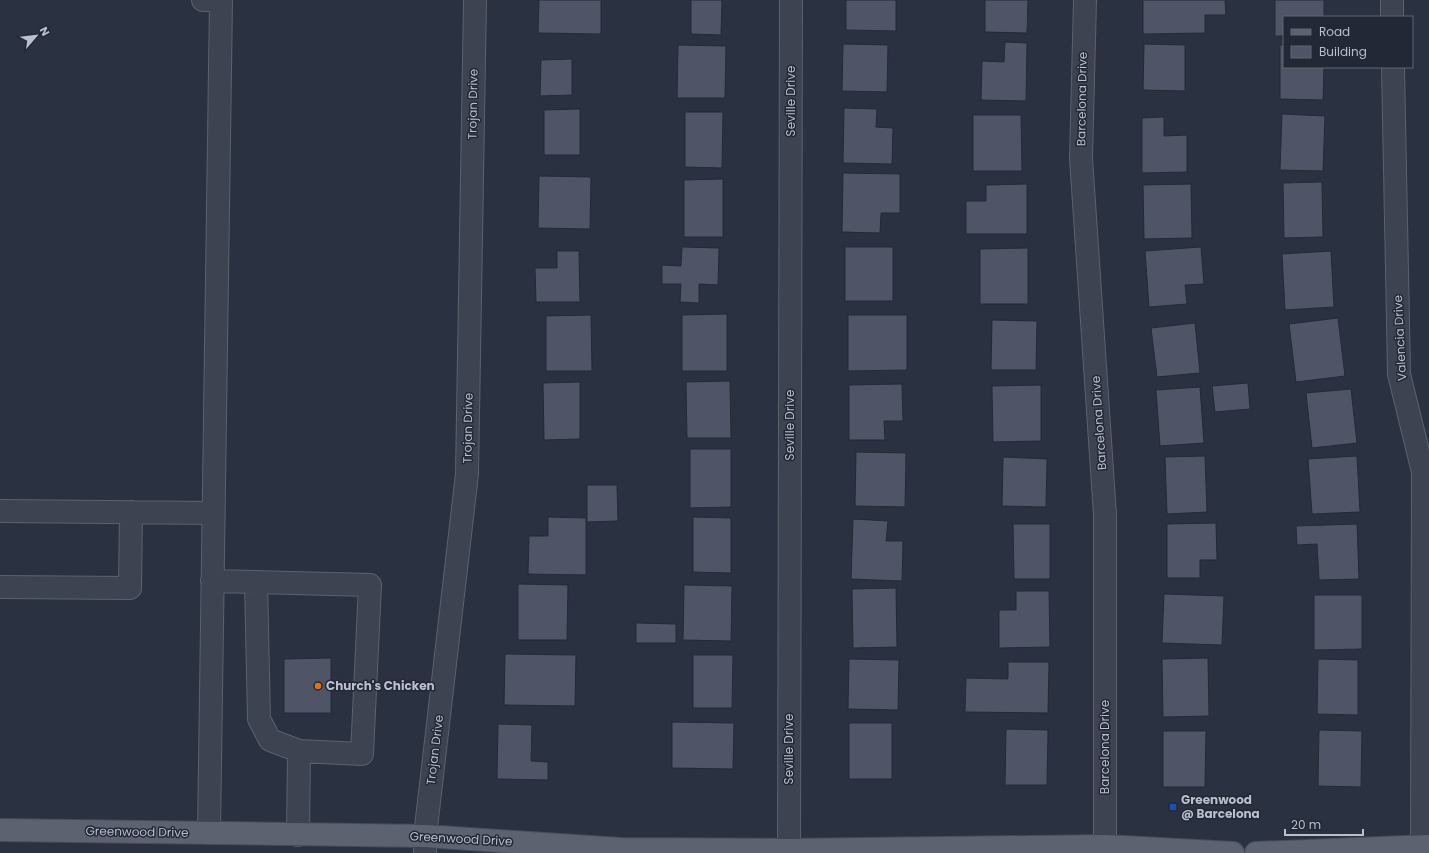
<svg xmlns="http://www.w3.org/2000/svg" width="1429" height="853" viewBox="0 0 1429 853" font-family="Poppins,sans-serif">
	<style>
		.building { fill: #4f5567; stroke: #252a38 }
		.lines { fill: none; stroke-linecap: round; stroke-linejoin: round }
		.minor-casing { stroke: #5c616e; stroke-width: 24 }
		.major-casing { stroke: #484c5a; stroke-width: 24 }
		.minor { stroke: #3e4351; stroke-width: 22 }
		.major { stroke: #5c6270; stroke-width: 22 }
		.food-dot { fill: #e8710a; stroke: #232836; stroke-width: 1.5 }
		.transit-dot { fill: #1a4fb4; stroke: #232836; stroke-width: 1.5 }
		.labels { text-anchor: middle; stroke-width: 3; stroke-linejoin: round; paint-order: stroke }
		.street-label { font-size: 12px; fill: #bbbfcb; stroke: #232836 }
		.poi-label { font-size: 12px; font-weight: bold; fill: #bbbfcb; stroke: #232836; text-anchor: start }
	</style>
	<rect width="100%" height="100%" fill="#2a3141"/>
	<path class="building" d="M 539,0 L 601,0 L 601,34 L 538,33 Z
		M 691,0 L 722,0 L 721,35 L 691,34 Z
		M 846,0 L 896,0 L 896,31 L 846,30 Z
		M 985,0 L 1028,0 L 1027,33 L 985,32 Z
		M 1143,0 L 1225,0 L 1226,15 L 1205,15 L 1205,33 L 1143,34 Z
		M 1275,0 L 1324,0 L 1324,17 L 1284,17 L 1284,36 L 1275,36 Z
		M 1005,42 L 1027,43 L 1026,101 L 981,100 L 982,61 L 1004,62 Z
		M 843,44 L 888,45 L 887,92 L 842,91 Z
		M 1144,44 L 1185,45 L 1185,91 L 1143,90 Z
		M 678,45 L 726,46 L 725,98 L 677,98 Z
		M 1280,45 L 1284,45 L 1284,67 L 1324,67 L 1323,100 L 1280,99 Z
		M 572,59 L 572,95 L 540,96 L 541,60 Z
		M 844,108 L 877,109 L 876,127 L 893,128 L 892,164 L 843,163 Z
		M 580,109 L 580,155 L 544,155 L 544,110 Z
		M 685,112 L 723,112 L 722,168 L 685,167 Z
		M 1282,114 L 1325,116 L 1323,171 L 1280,170 Z
		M 973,115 L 1021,115 L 1022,171 L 973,171 Z
		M 1164,117 L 1164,136 L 1187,135 L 1187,172 L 1142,173 L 1142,118 Z
		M 843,173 L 900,174 L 900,213 L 881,213 L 880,233 L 842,232 Z
		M 539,176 L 591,177 L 590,229 L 538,228 Z
		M 723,179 L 723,237 L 684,237 L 684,180 Z
		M 1322,182 L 1323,237 L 1284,238 L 1283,183 Z
		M 1027,184 L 1027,234 L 966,234 L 966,201 L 986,201 L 986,185 Z
		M 1191,184 L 1192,238 L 1144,239 L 1143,185 Z
		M 682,247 L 719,248 L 718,285 L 699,284 L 699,303 L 680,302 L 681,284 L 662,284 L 662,265 L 681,266 Z
		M 845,247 L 893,247 L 893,301 L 845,301 Z
		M 1201,247 L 1204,284 L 1185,285 L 1187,304 L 1149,307 L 1145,251 Z
		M 1028,248 L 1028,304 L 980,304 L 980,249 Z
		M 557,251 L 579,251 L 580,302 L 536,302 L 535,268 L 557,268 Z
		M 1331,251 L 1334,307 L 1285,310 L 1282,254 Z
		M 727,314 L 727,371 L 682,371 L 682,315 Z
		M 591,315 L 592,371 L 546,371 L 546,316 Z
		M 848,315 L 907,315 L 907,370 L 848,371 Z
		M 1338,318 L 1345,376 L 1296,382 L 1289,324 Z
		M 992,320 L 1037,321 L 1036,370 L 991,370 Z
		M 1195,323 L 1200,373 L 1157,377 L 1151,328 Z
		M 730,381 L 731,438 L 687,438 L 686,382 Z
		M 580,382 L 580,439 L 544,440 L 543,383 Z
		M 1248,383 L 1250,409 L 1215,412 L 1212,386 Z
		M 902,384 L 903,421 L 884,421 L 885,440 L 849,440 L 849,385 Z
		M 1041,385 L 1041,441 L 993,442 L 992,386 Z
		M 1200,387 L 1204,443 L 1160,446 L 1156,390 Z
		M 1351,389 L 1357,443 L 1312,448 L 1306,393 Z
		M 690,449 L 731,449 L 731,507 L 690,508 Z
		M 856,452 L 906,453 L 905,507 L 855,506 Z
		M 1205,456 L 1207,512 L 1167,514 L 1165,457 Z
		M 1357,456 L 1360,512 L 1312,514 L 1308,459 Z
		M 1003,457 L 1047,459 L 1046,507 L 1002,506 Z
		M 587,485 L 617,485 L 618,521 L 587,522 Z
		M 548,517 L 586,518 L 586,575 L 528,574 L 529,536 L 548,536 Z
		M 693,517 L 731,518 L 731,573 L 693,572 Z
		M 853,519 L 888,521 L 886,541 L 903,541 L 902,581 L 851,579 Z
		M 1216,523 L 1217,560 L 1200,560 L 1200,578 L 1167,578 L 1167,524 Z
		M 1013,524 L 1050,524 L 1050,579 L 1014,579 Z
		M 1357,524 L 1359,579 L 1319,580 L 1317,544 L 1297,545 L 1296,526 Z
		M 518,584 L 568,585 L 567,640 L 518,640 Z
		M 684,585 L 732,586 L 731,641 L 683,640 Z
		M 896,588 L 897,647 L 853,648 L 852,589 Z
		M 1016,591 L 1049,591 L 1050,647 L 999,648 L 999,610 L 1016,610 Z
		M 1164,594 L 1224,596 L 1222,645 L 1162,643 Z
		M 1314,595 L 1362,595 L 1362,649 L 1314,650 Z
		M 636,623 L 676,624 L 676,643 L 636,643 Z
		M 505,654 L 576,655 L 575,706 L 504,705 Z
		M 693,655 L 733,655 L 732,708 L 693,708 Z
		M 331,658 L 331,713 L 284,713 L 284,659 Z
		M 1208,658 L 1209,716 L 1163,717 L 1162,659 Z
		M 849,659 L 899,660 L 898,710 L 848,709 Z
		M 1318,659 L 1358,660 L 1358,715 L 1317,714 Z
		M 1008,662 L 1049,662 L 1048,713 L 965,712 L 966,678 L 1008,679 Z
		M 672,722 L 734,723 L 733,769 L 672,768 Z
		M 849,723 L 892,723 L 892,779 L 849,779 Z
		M 498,724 L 532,725 L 531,761 L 548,762 L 548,780 L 497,779 Z
		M 1006,729 L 1048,730 L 1047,785 L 1005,785 Z
		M 1319,730 L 1362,731 L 1361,787 L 1318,786 Z
		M 1163,731 L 1206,731 L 1205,787 L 1163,787 Z"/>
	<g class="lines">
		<g class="minor-casing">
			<path id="minor" d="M 203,0 L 221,0 L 209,833
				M 1085,0 L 1081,158 L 1105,515 L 1105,846
				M 1392,0 L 1392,17
				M 1393,67 L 1399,374 L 1423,472 L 1422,846
				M 0,511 L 213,513
				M 212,581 L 370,585 L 362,754 L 299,751 L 298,835
				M 256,582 L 259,719 L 270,740 L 299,751
				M 0,587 L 130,588 L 131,512
				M 789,850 L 791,0
				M 425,853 L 425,836 L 467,474 L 475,0"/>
		</g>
		<g class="major-casing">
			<path id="major" d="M 0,830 L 425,836 L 620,849 L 789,850 L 1105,846 L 1233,853
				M 1256,853 L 1429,846"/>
		</g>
		<use href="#minor" class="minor"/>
		<use href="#major" class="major"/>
	</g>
	<circle class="food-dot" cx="318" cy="686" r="4"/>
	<rect class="transit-dot" x="1169" y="803" width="8" height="8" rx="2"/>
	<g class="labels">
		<g class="street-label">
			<text transform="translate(1082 99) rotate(-89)" y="4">Barcelona Drive</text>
			<text transform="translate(791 101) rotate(-90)" y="4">Seville Drive</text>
			<text transform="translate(473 104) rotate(-89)" y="4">Trojan Drive</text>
			<text transform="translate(1400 338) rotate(-93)" y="4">Valencia Drive</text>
			<text transform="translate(1099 423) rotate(-94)" y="4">Barcelona Drive</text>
			<text transform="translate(790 425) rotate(-90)" y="4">Seville Drive</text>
			<text transform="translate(468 428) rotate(-89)" y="4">Trojan Drive</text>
			<text transform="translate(1105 747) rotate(-90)" y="4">Barcelona Drive</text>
			<text transform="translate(789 749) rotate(-90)" y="4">Seville Drive</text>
			<text transform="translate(435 750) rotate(-83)" y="4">Trojan Drive</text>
			<text transform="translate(137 832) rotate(1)" y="4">Greenwood Drive</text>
			<text transform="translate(461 839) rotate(3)" y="4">Greenwood Drive</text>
		</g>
		<g class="poi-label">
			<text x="326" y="690">Church's Chicken</text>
			<text x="1181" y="804">Greenwood<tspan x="1181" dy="14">@ Barcelona</tspan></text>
		</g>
	</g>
	<rect x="1283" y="16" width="130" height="52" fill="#232836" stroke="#606472"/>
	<rect x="1291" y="29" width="20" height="6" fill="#5c6270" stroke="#606472"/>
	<text x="1319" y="36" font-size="12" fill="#bbbfcb">Road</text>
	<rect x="1291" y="46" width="20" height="12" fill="#4f5567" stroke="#606472"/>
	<text x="1319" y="56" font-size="12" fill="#bbbfcb">Building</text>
	<g transform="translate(36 36) rotate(62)" stroke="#232836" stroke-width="3" paint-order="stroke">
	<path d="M0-3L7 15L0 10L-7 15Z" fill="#bbbfcb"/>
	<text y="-6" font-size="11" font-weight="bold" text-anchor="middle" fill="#bbbfcb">N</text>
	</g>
	<path d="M1285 829v6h78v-6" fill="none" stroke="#bbbfcb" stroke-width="2"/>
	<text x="1291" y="829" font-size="12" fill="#bbbfcb" stroke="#232836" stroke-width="3" paint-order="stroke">20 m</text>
</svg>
